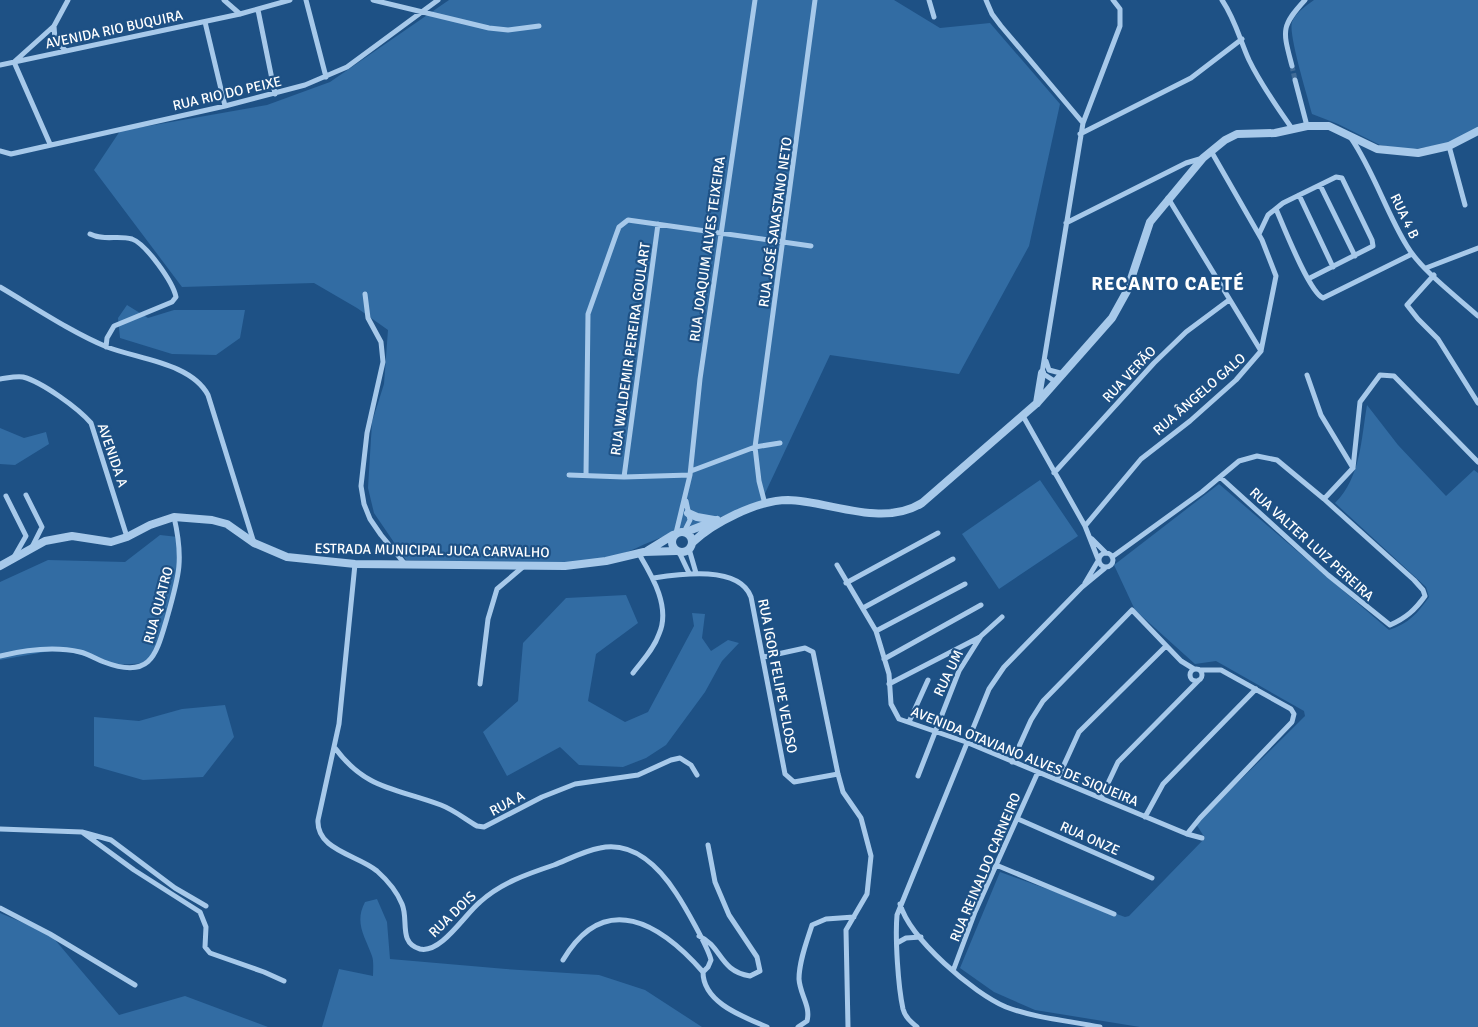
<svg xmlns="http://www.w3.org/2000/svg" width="1478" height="1027" viewBox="0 0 1478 1027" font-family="Signika,sans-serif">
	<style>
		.green { fill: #326ca3 }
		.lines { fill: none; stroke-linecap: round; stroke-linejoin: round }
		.minor-tunnel { stroke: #406b97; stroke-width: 5; stroke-dasharray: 5 2.5; stroke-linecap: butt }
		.minor { stroke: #a7c9ea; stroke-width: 5 }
		.tertiary { stroke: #a7c9ea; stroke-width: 8 }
		.labels { text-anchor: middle; stroke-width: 4.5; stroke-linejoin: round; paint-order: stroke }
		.street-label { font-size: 14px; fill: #fff; stroke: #1e5185 }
		.district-label { font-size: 19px; font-weight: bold; letter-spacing: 1px; fill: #fff; stroke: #1e5185 }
	</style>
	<rect width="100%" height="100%" fill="#1e5185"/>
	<path class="green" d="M 449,0 L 894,0 L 940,28 L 990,23 L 1060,104 L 1029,246 L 959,374 L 830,355 L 761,502 C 730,514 699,524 668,535 C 646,542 626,555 604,559 C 545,570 467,561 406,560 L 374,513 L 368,488 L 372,422 L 384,384 L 388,330 L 357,308 L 314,283 L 182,287 L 94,170 L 120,131 L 267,105 L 330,82 Z
		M 1314,0 L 1478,0 L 1478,128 L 1451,143 L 1408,150 L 1380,145 L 1338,124 L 1312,114 C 1308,98 1288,34 1292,22 C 1296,12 1306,6 1314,0 Z
		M 127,305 L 148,318 L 174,310 L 245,310 L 240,338 L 216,355 L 172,354 L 120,338 L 118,318 Z
		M 1367,405 L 1398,445 L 1446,496 L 1474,470 L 1478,473 L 1478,1027 L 1140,1027 L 1035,1010 L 994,992 L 960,968 L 1000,872 L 1125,917 L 1129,916 L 1205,838 L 1196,824 L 1305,716 L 1304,711 L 1216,661 L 1195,664 L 1135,610 L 1114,565 L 1219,484 L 1389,630 C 1408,624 1418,613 1429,597 L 1426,587 L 1335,503 C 1361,477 1361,439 1367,405 Z
		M 0,428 L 24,438 L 46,432 L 49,444 L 15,465 L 0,464 Z
		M 1040,480 L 1078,536 L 999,589 L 962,534 Z
		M 160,535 L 178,537 L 181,566 L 158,651 L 148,663 L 115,665 L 61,649 L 0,660 L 0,582 L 48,560 L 125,562 Z
		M 626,595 L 638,623 L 596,654 L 588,701 L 625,722 L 648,712 L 694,626 L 692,613 L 705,614 L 702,638 L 711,651 L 728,640 L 739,643 L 722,661 L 705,692 L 666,745 L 646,758 L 623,767 L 579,765 L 560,747 L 507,776 L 483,732 L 518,701 L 523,643 L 566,598 Z
		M 225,705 L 234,737 L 203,777 L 143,780 L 94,766 L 94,717 L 139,721 L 182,709 Z
		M 377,899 L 387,922 L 390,959 L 506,969 L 599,975 L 645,990 L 702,1027 L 322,1027 L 339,969 L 373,976 C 373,970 374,962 372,956 C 365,936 354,923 365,902 Z
		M 0,913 L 50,934 L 119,1015 L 185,996 L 268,1027 L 0,1027 Z"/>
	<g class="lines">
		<path class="minor-tunnel" d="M 1292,66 L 1295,80"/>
		<path class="minor" d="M 224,0 L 240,14
			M 306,0 L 326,77
			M 373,0 L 489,28 L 508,30 L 539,26
			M 929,0 L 934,17
			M 986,0 L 992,14 L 1001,26 L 1083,123
			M 1222,0 C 1235,19 1240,40 1249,60 C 1261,85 1277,107 1293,130
			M 258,10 L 275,94
			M 205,22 L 225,106
			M 54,26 L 55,40 L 65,50
			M 0,65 L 240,14 L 290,0
			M 1292,66 C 1283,31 1280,27 1305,0
			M 1295,80 L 1307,126
			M 1080,134 L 1191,78 L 1242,39
			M 1351,138 C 1374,172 1386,212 1407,246 C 1421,270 1457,297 1478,316
			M 50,144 L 14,62 L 54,26 L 68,0
			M 1449,146 L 1465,205
			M 0,151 L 11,154 L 225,106 L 305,85 L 347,67 L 438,0
			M 1320,185 L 1355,256
			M 1299,195 L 1333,267
			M 1168,198 L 1261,351
			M 1276,209 C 1283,225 1309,292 1323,298 L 1412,254
			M 1066,223 L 1186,163 L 1203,158
			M 90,234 C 104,241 118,235 132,239 C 146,244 173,282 176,297 L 172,302 L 114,326 L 107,338 L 106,347
			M 1259,234 L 1268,215 L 1283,203 L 1336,177 L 1342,178 L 1372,240 L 1373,246 L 1308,279
			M 1426,268 L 1478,248
			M 1434,275 L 1407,305 L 1418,319 L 1438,339 L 1478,403
			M 0,287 C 34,307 71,332 107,347 C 138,359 191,363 208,395 L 254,543
			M 365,294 L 368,318 L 381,342 L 383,362 L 367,433 L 361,486 L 364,504 L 370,519 L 381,535 L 405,564
			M 1046,361 L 1049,370 L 1064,374
			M 1307,375 L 1321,415 L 1353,468
			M 0,379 C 8,378 15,376 23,377 C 42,382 78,408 91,423 L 127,537
			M 1056,382 L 1042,373 L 1083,123 L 1120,26 L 1120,9 L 1113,0
			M 1023,416 L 1085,526 L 1098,559
			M 691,471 L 755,447 L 780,443
			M 1054,473 L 1154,363 L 1186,332 L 1229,300
			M 569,475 L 624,477 L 690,475
			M 586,475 L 588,314 L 616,235 L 619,227 L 628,220 L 811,246
			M 624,477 L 658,224
			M 26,495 L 42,527 L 32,547
			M 6,496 L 26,536 L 14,557
			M 1324,499 L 1353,468 L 1360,402 L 1380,375 L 1394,376 L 1478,462
			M 765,504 L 759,481 L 755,447 L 815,0
			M 1085,526 L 1141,459 L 1190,421 L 1236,380 L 1261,351 L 1276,276 L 1262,240 L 1211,151
			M 684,532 L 690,520 L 686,501
			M 676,533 L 690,475 L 700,379 L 755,0
			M 1092,539 L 1106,553
			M 689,549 L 696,573
			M 679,552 L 689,573
			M1099 560a7 7 0 1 1 14 0a7 7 0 1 1-14 0Z
			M 1112,557 L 1202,492 L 1239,461 L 1257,456 L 1277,460 L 1324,499 L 1414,580 L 1423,590 L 1425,596 C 1415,610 1406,618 1390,625 L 1328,575 L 1220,477
			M 355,564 L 339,724 L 318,820 C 316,850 358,855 377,871 C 386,879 397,892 402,904 C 409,920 398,943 420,949 C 441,954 465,914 480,902 C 501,883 527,874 554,865 C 569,859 584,851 600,848 C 633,841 659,867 676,893 C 684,905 708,947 711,960 L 708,967 L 703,972 C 661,924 605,889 563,960
			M 837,565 L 876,631 L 889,674 L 891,704 L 899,719 L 966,742 L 1187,834 L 1202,838
			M 653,578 C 680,574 739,565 751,597 L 785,774 L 794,782 L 838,774
			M 846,583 L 938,533
			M 1085,583 L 1098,561
			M 863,608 L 953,559
			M 876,631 L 965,584
			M 0,656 C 25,650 54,646 80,652 C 89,654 96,659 104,662 C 151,680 156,655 167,618 C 179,576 184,560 174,517
			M 764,657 L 805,648 L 813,652 L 838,774 L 843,792 L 861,818 L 871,856 L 867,894 L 846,930 L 848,1027
			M 884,659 L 981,605
			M1190 675a6 6 0 1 1 12 0a6 6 0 1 1-12 0Z
			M 633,673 C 642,661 654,649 659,634 C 671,607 652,576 639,554
			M 480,684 L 488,619 L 497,589 L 524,566
			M 889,684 L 980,637
			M 909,722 L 928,680
			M 335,748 C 366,790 396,788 441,805 C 454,810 465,819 477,826 L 484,827 L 542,797 L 575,784 L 638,775 L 671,760 L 680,758 L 691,765 L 697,775
			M 1012,762 L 1031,720 L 1043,701 L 1132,610 L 1181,661 L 1194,669
			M 918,776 L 959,671 L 981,636 L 1002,617
			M 1057,780 L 1079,732 L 1166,646
			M 1101,798 L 1118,762 L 1199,680
			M 1145,817 L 1163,784 L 1256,689
			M 1018,819 L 1152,878
			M 0,829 L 82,832 L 134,870 L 200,912 L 206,927 L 205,947 L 210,953 L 264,972 L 284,981
			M 82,832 L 111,840 L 175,888 L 206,906
			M 1187,834 L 1200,818 L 1292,722 L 1294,714 L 1291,709 L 1221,670 L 1200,670
			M 996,865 L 1114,914
			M 900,904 C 910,939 973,993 1006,1007 C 1035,1018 1070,1021 1100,1027
			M 0,908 L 50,934 L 135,985
			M 699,936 C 722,946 719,971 750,976 L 760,971 L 757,957 L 729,915 L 715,882 L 708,845
			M 897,943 L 906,938 L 921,937
			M 953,971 L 975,912 L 1038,772
			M 703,972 C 703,1003 744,1017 767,1027
			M 798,1027 L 807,1021 C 811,1006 800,995 799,979 C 799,961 807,941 812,925 L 826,919 L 854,917
			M 917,1027 C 911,1022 905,1017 903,1009 C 898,986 895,938 897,915 L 989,689 L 1004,667 L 1082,587 L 1105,568"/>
		<path class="tertiary" d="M 1037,403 L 1042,373
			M 688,513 L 697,517 L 714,520
			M672 542a10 10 0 1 1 20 0a10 10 0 1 1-20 0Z
			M 686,532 L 717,520
			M 692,543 C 712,523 758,500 788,500 C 830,501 882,528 922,503 L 1037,403 L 1112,318 L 1127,291 L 1150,222 L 1203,158 L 1225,140 L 1237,134 L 1275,133 L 1307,126 L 1329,126 L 1377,149 L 1418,153 L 1449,146 L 1478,131
			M 647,551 L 673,535
			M 0,566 L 45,541 L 72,536 L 111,542 L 127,537 L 150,525 L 174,517 L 212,520 L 227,524 L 254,543 L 287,557 L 355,564 L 565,566 L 606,561 L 644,552 L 676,551"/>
	</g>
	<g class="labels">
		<g class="street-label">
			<text transform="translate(114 29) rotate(-12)" y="5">AVENIDA RIO BUQUIRA</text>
			<text transform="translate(227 93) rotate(-13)" y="5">RUA RIO DO PEIXE</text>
			<text transform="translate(1405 216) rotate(64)" y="5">RUA 4 B</text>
			<text transform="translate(775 222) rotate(-82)" y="5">RUA JOSÉ SAVASTANO NETO</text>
			<text transform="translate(707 249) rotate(-82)" y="5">RUA JOAQUIM ALVES TEIXEIRA</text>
			<text transform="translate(630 349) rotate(-82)" y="5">RUA WALDEMIR PEREIRA GOULART</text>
			<text transform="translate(1129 374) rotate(-47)" y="5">RUA VERÃO</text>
			<text transform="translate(1199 394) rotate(-41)" y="5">RUA ÂNGELO GALO</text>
			<text transform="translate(113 455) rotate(71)" y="5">AVENIDA A</text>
			<text transform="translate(1312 544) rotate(42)" y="5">RUA VALTER LUIZ PEREIRA</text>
			<text transform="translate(432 550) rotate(1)" y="5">ESTRADA MUNICIPAL JUCA CARVALHO</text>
			<text transform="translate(158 605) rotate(-75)" y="5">RUA QUATRO</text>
			<text transform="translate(948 673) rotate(-64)" y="5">RUA UM</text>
			<text transform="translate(778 676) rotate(79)" y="5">RUA IGOR FELIPE VELOSO</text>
			<text transform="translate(1025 756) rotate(22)" y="5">AVENIDA OTAVIANO ALVES DE SIQUEIRA</text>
			<text transform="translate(507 803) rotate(-28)" y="5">RUA A</text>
			<text transform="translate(1090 838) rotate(24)" y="5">RUA ONZE</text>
			<text transform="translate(985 867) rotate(-67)" y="5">RUA REINALDO CARNEIRO</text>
			<text transform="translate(452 914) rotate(-44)" y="5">RUA DOIS</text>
		</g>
		<g class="district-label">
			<text x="1168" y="290">RECANTO CAETÉ</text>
		</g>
	</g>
</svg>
